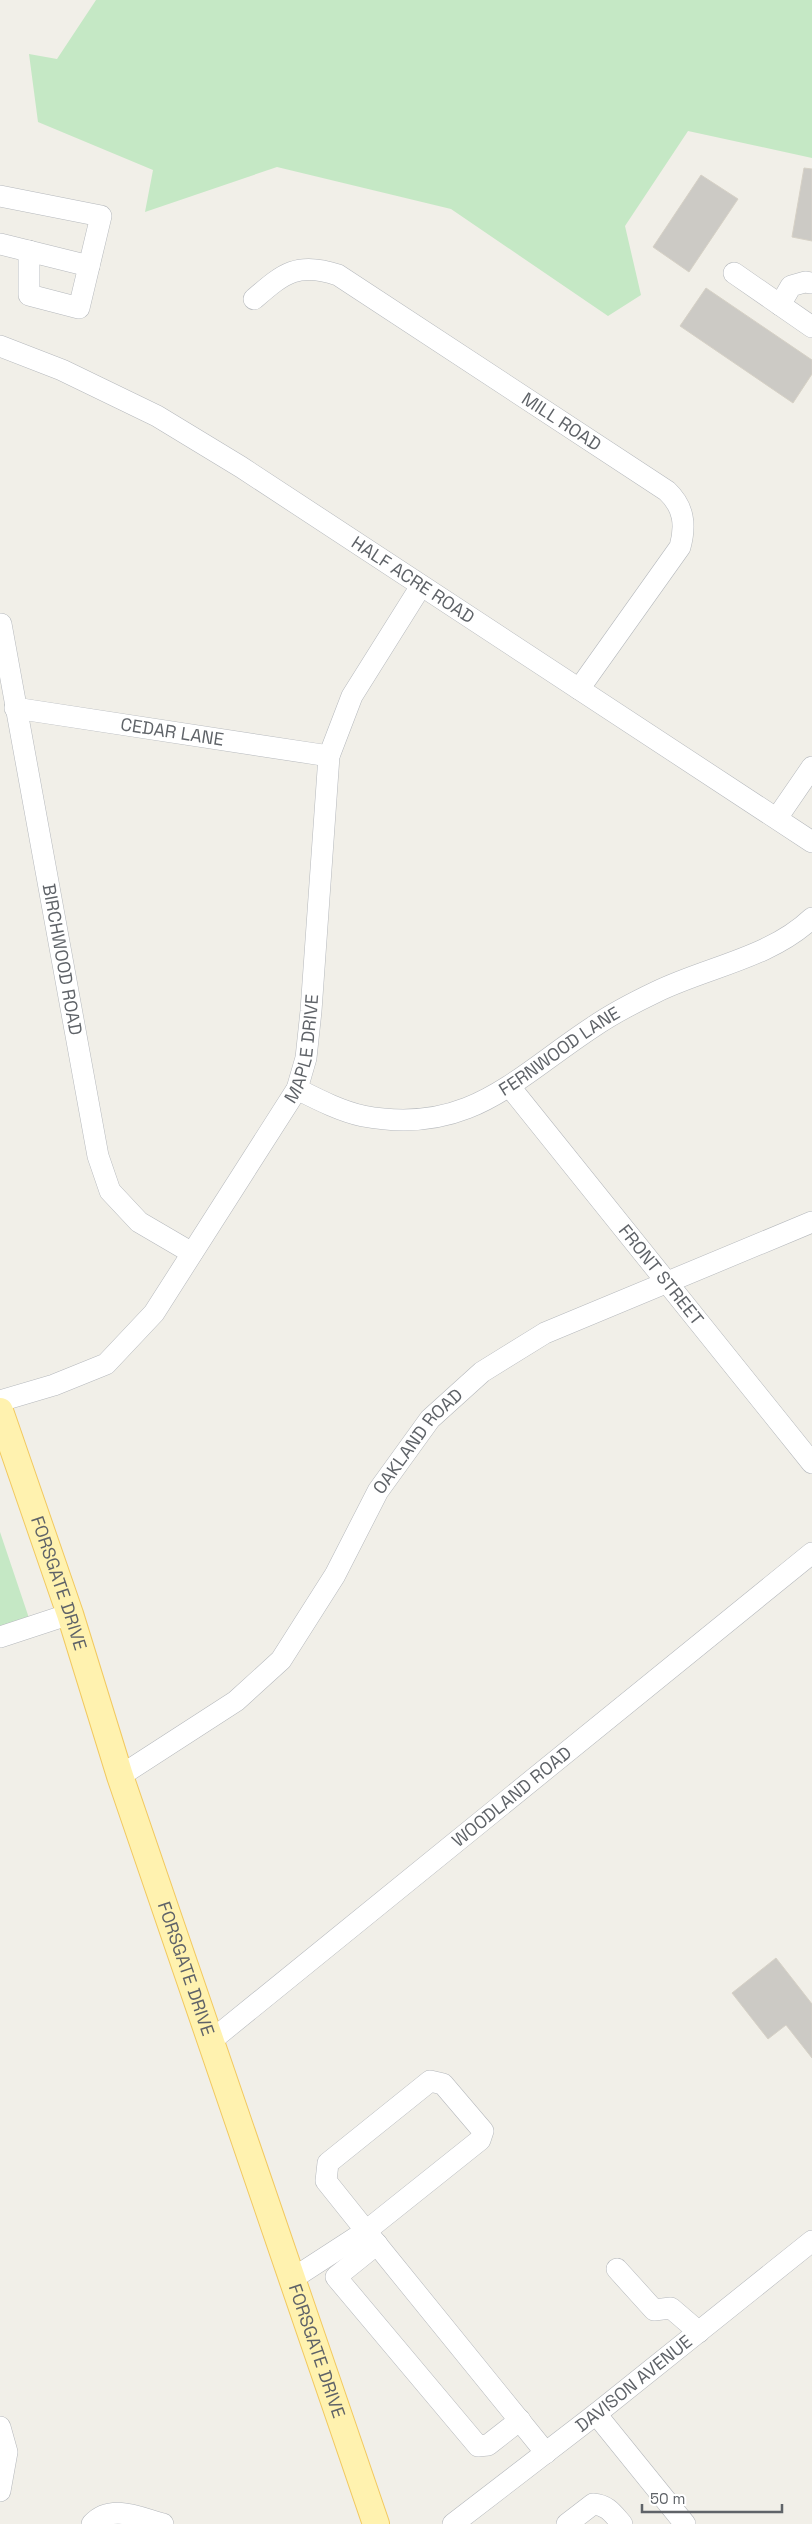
<svg xmlns="http://www.w3.org/2000/svg" width="812" height="2524" viewBox="0 0 812 2524" font-family="'Space Grotesk',sans-serif">
	<style>
		.green { fill: #c5e8c5 }
		.building { fill: #cccac5; stroke: #d6d1c6 }
		.lines { fill: none; stroke-linecap: round; stroke-linejoin: round }
		.minor-casing { stroke: #b5b8bc; stroke-width: 22 }
		.major-casing { stroke: #f2c960; stroke-width: 28 }
		.minor { stroke: #fff; stroke-width: 21 }
		.major { stroke: #fff2af; stroke-width: 26 }
		.labels { text-anchor: middle; stroke-width: 4.5; stroke-linejoin: round; paint-order: stroke }
		.street-label { font-size: 18px; fill: #5f6368; stroke: #fff }
	</style>
	<rect width="100%" height="100%" fill="#f1efe8"/>
	<path class="green" d="M 96,0 L 812,0 L 812,158 L 688,131 L 625,226 L 641,295 L 608,316 L 451,209 L 277,167 L 145,212 L 153,170 L 38,122 L 29,54 L 57,59 Z
		M 0,1532 L 33,1630 L 0,1640 Z"/>
	<path class="building" d="M 804,168 L 812,169 L 812,241 L 792,237 Z
		M 701,175 L 738,199 L 689,272 L 653,247 Z
		M 706,288 L 812,360 L 812,374 L 793,403 L 680,326 Z
		M 776,1958 L 812,2004 L 812,2058 L 786,2025 L 768,2039 L 732,1993 Z"/>
	<g class="lines">
		<g class="minor-casing">
			<g id="minor">
				<path d="M 0,196 L 101,216 L 79,308 L 29,295 L 29,251"/>
				<path d="M 0,244 L 89,266"/>
				<path d="M 734,273 L 812,327"/>
				<path id="s1" d="M 254,299 C 283,274 297,261 338,275 L 667,491 C 684,507 686,525 680,547 L 579,689"/>
				<path d="M 780,305 L 791,286 L 805,282 L 812,283"/>
				<path id="s2" d="M 0,346 L 62,370 L 157,416 L 241,467 L 812,842"/>
				<path id="s3" d="M 1,624 L 98,1156 L 110,1191 L 139,1222 L 192,1253"/>
				<path id="s4" d="M 15,708 L 329,756"/>
				<path d="M 777,818 L 812,767"/>
				<path id="s5" d="M 510,1087 L 812,1463"/>
				<path id="s6" d="M 297,1089 C 317,1099 340,1111 363,1116 C 468,1136 514,1079 593,1027 C 612,1014 635,1002 656,992 C 707,967 770,958 812,918"/>
				<path id="s7" d="M 0,1401 L 54,1385 L 106,1364 L 154,1313 L 297,1089 L 306,1058 L 311,1011 L 329,756 L 352,696 L 421,586"/>
				<path d="M 0,1637 L 70,1614"/>
				<path id="s8" d="M 120,1776 L 236,1701 L 281,1660 L 335,1575 L 378,1491 L 430,1419 L 482,1372 L 545,1333 L 812,1222"/>
				<path id="s9" d="M 212,2040 L 812,1553"/>
				<path d="M 377,2244 L 336,2277 L 478,2446 L 488,2445 L 520,2420"/>
				<path d="M 617,2269 L 654,2310 L 671,2308 L 699,2332"/>
				<path d="M 292,2279 L 366,2231 L 326,2181 L 328,2163 L 430,2081 L 443,2084 L 483,2131 L 480,2140 L 366,2231 L 546,2453"/>
				<path d="M 596,2414 L 685,2524"/>
				<path d="M 0,2427 L 7,2452 L 0,2491"/>
				<path d="M 92,2524 C 111,2503 140,2518 163,2524"/>
				<path id="s10" d="M 453,2524 L 596,2414 L 812,2241"/>
				<path d="M 567,2524 L 593,2504 C 608,2505 613,2514 622,2524"/>
			</g>
		</g>
		<g class="major-casing">
			<g id="major">
				<path id="s11" d="M 0,1411 L 70,1614 L 120,1776 L 376,2524"/>
			</g>
		</g>
		<use href="#minor" class="minor"/>
		<use href="#major" class="major"/>
	</g>
	<g class="labels">
		<g class="street-label">
			<text dy="6" stroke="none"><textPath href="#s1" startOffset="361">MILL ROAD</textPath></text>
			<text dy="6" stroke="none"><textPath href="#s2" startOffset="476">HALF ACRE ROAD</textPath></text>
			<text dy="6" stroke="none"><textPath href="#s4" startOffset="159">CEDAR LANE</textPath></text>
			<text dy="6" stroke="none"><textPath href="#s3" startOffset="341">BIRCHWOOD ROAD</textPath></text>
			<text dy="6" stroke="none"><textPath href="#s7" startOffset="489">MAPLE DRIVE</textPath></text>
			<text dy="6" stroke="none"><textPath href="#s6" startOffset="286">FERNWOOD LANE</textPath></text>
			<text dy="6" stroke="none"><textPath href="#s5" startOffset="241">FRONT STREET</textPath></text>
			<text dy="6" stroke="none"><textPath href="#s8" startOffset="458">OAKLAND ROAD</textPath></text>
			<text dy="6" stroke="none"><textPath href="#s11" startOffset="182">FORSGATE DRIVE</textPath></text>
			<text dy="6" stroke="none"><textPath href="#s9" startOffset="386">WOODLAND ROAD</textPath></text>
			<text dy="6" stroke="none"><textPath href="#s11" startOffset="588">FORSGATE DRIVE</textPath></text>
			<text dy="6" stroke="none"><textPath href="#s11" startOffset="992">FORSGATE DRIVE</textPath></text>
			<text dy="6" stroke="none"><textPath href="#s10" startOffset="229">DAVISON AVENUE</textPath></text>
		</g>
	</g>
	<path d="M642 2504v8h140v-8" fill="none" stroke="#5f6368" stroke-width="2.5"/>
	<text x="650" y="2504" font-size="15" fill="#5f6368" stroke="#ffffff" stroke-width="4" paint-order="stroke">50 m</text>
</svg>
